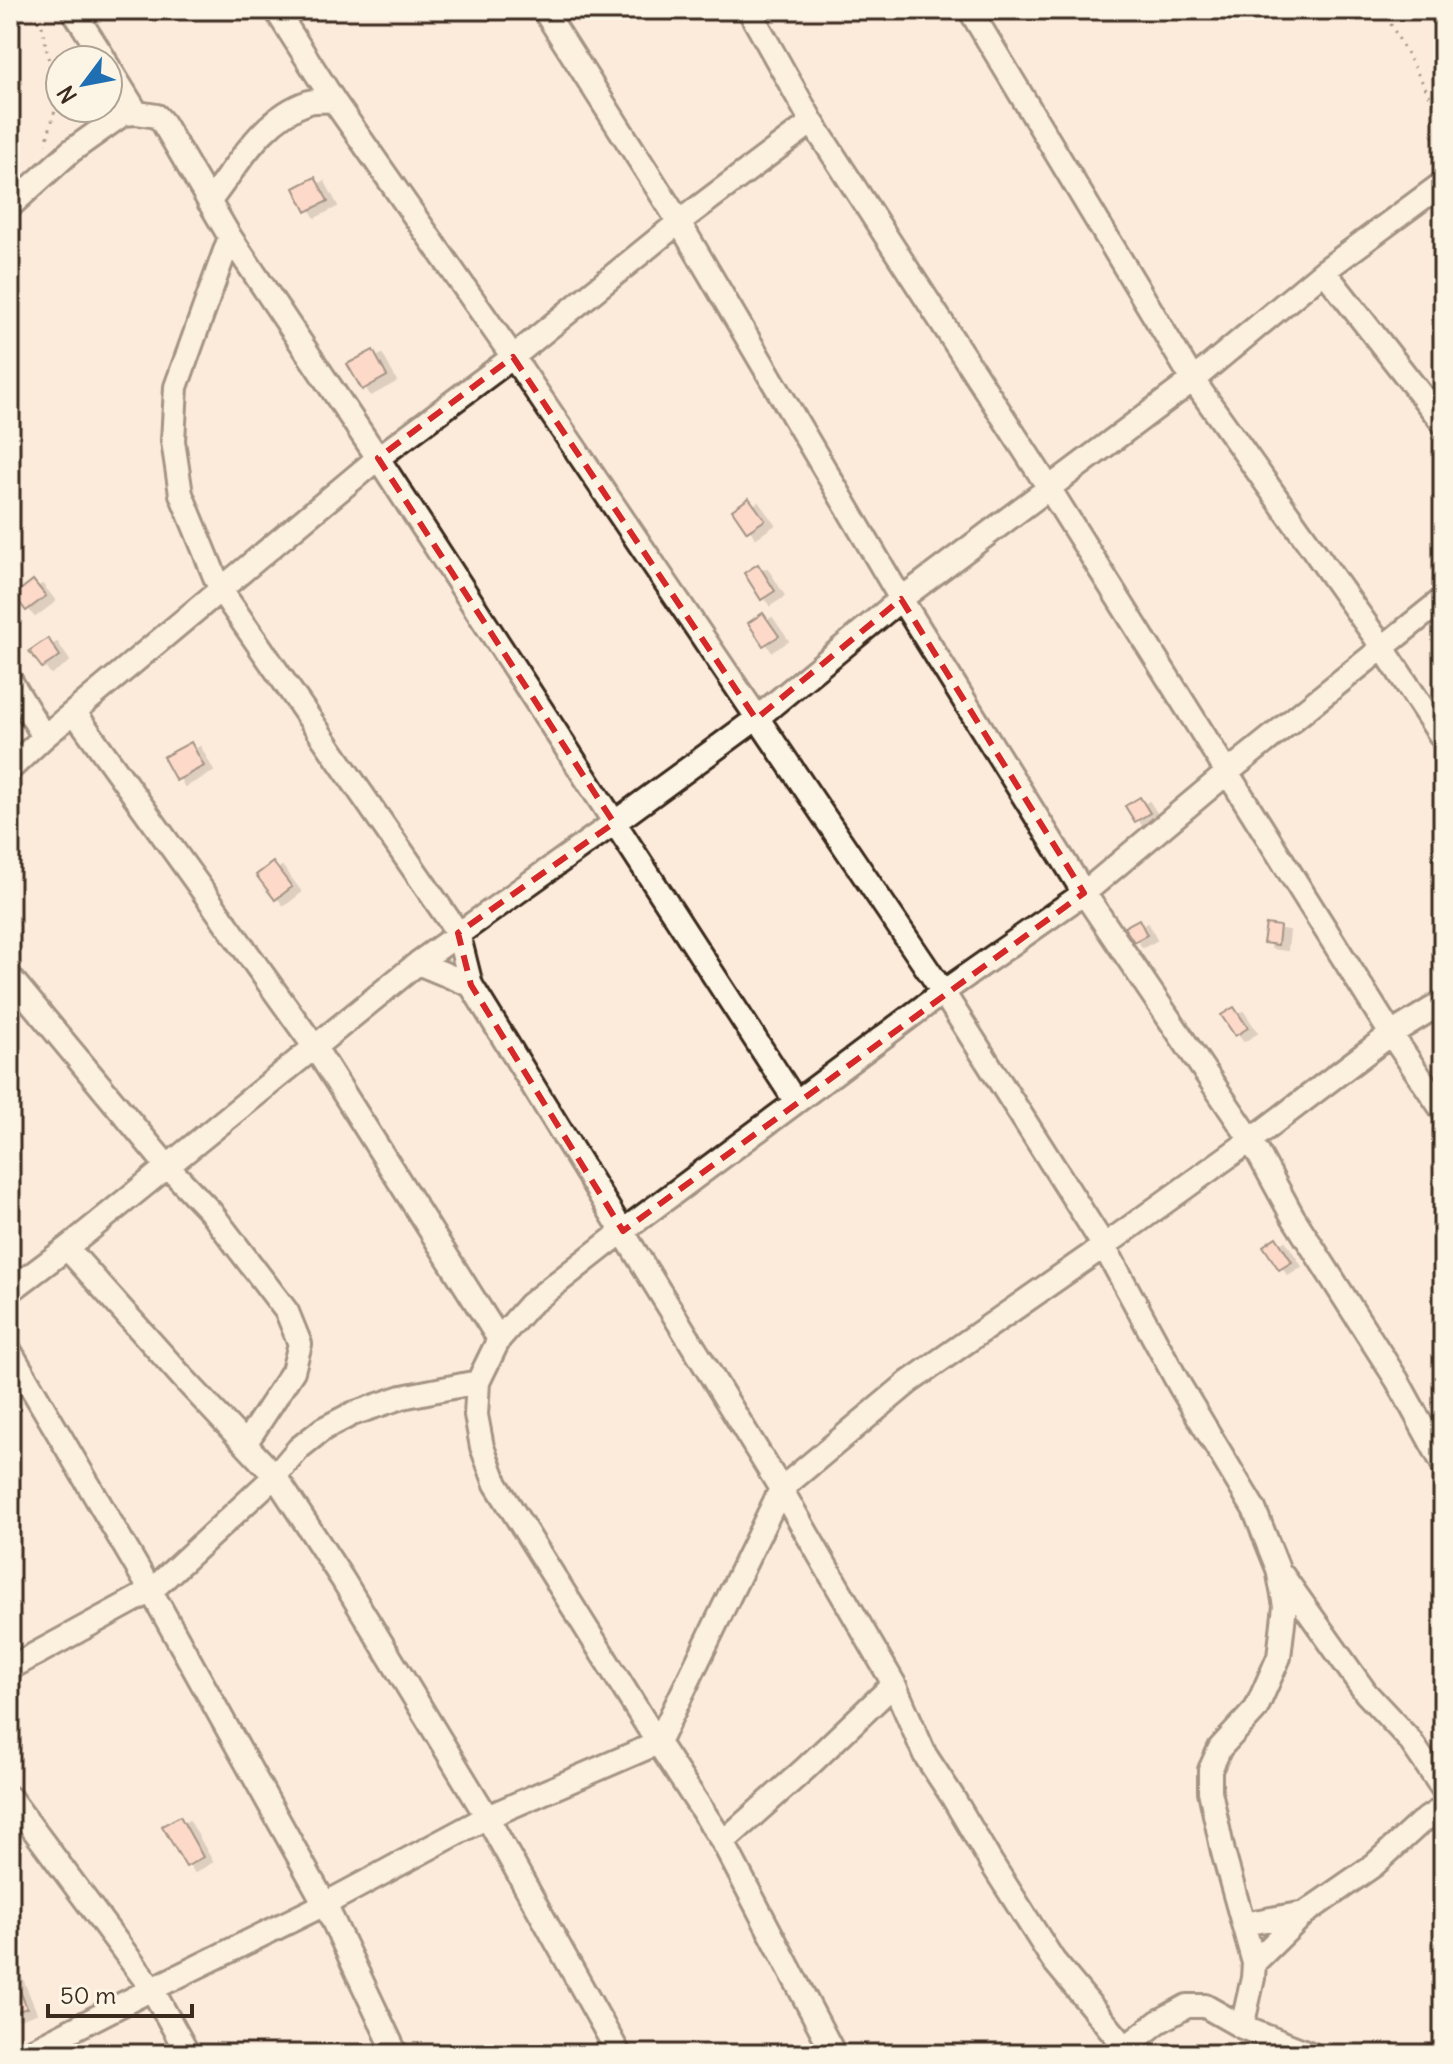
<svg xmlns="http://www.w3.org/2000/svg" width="1453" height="2064" viewBox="0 0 1453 2064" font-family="Delius,sans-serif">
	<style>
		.building { fill: #fec4b4; stroke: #3b2a1e; stroke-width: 2; filter: url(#shadow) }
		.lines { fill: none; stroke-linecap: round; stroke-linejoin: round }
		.street-casing { stroke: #3b2a1e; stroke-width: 28 }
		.path { stroke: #3b2a1e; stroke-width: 3; stroke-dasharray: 2 6; stroke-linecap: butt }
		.street { stroke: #fcf5e5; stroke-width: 22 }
		.marked { fill: none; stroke: #d62828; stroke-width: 6; stroke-dasharray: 16 10; stroke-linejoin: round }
	</style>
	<defs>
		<filter id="shadow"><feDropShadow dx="9" dy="5" stdDeviation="0" flood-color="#0004"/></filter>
	</defs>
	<rect width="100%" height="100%" fill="#fcebdb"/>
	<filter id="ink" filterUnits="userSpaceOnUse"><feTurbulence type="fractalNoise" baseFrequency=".0125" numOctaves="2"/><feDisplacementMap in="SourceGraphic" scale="16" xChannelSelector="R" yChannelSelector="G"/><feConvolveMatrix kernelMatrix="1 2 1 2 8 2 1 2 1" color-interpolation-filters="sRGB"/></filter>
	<g filter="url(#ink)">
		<path class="building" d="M 315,177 L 328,201 L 306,212 L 294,188 Z
			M 373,350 L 387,376 L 362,390 L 347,364 Z
			M 749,498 L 765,520 L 747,532 L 732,510 Z
			M 758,564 L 775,591 L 761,600 L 744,573 Z
			M 33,580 L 46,596 L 26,611 L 14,595 Z
			M 763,613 L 779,636 L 763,646 L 748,623 Z
			M 48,638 L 60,656 L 42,668 L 29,651 Z
			M 191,742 L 204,766 L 176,781 L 163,757 Z
			M 1140,797 L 1150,813 L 1135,822 L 1125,806 Z
			M 273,862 L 292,887 L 275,900 L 256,875 Z
			M 1139,919 L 1147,935 L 1134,942 L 1124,927 Z
			M 1266,924 L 1280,926 L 1278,945 L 1263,943 Z
			M 1234,1007 L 1248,1028 L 1235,1036 L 1221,1015 Z
			M 1276,1237 L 1292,1262 L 1279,1270 L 1263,1246 Z
			M 180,1816 L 203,1857 L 186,1867 L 162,1826 Z
			M 10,1967 L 27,2008 L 10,2014 Z"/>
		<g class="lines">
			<g class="street-casing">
				<path id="street" d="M 73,10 L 105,60
					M 544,10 L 679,222 L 901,599 L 1084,893 L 1251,1140 L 1293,1217 L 1397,1380 L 1443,1464
					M 749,10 L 812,122 L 1049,488 L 1391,1034 L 1443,1111
					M 970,10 L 1193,380 L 1383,648 L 1443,739
					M 108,66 L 137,113
					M 209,202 C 237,166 263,117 309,102 C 317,100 326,101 334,101
					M 10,206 L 71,151 L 123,114 L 137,113 L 157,116 L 163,123 L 230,237 L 378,458 L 796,1102
					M 230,237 L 176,387 L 173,441 L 181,494 L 220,589 L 458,933 L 471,985 L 781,1489 L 909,1382 L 1104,1246 L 943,992 L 513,357 L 334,101 L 276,10
					M 1324,271 L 1443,423
					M 10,680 L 44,737
					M 75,713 L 314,1046 L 499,1339
					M 10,769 L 44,737 L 378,458 L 513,357 L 679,222 L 812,122
					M 418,963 L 471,985
					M 10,977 L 167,1166 L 210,1211 L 287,1312 L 300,1344 L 293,1371 L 245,1444
					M 67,1248 L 184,1379 L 275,1476 L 343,1580 L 487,1817 L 619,2054
					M 10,1291 L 67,1248 L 418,963 L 614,823 L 756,719 L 901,599 L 1193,380 L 1324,271 L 1443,183
					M 10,1351 L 151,1591 L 325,1904 L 396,2054
					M 1283,1576 L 1366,1693 L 1409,1739 L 1443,1789
					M 10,1668 L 151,1591 L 275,1476 L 299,1448 L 323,1429 L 352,1414 L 402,1397 L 478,1382
					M 658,1743 L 496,1484 L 482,1447 L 476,1415 L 478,1382 L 499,1339 L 529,1305 L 623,1231 L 796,1102 L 943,992 L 1084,893 L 1228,772 L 1443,599
					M 658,1743 L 781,1489 L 894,1684 L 925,1755 L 952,1796 L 992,1864 L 1053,1960 L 1131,2054
					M 10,1798 L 152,1989 L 325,1904 L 487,1817 L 658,1743 L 723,1842 L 834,2054
					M 723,1842 L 806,1768 L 894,1684
					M 1243,1924 L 1305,1913
					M 1254,1963 L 1305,1913 L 1374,1865 L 1420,1823 L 1443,1808
					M 25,2054 L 152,1989 L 188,2054
					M 1110,2054 L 1126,2047 L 1158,2022 L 1187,2006 L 1205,2006 L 1242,2027
					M 1311,2054 L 1242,2027 L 1253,1978 L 1254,1963 L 1223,1852 L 1210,1791 L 1210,1770 L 1220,1748 L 1256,1709 L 1279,1657 L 1285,1606 L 1278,1569 L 1254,1509 L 1180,1386 L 1104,1246 L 1251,1140 L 1391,1034 L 1443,1002"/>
			</g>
			<path class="path" d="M 39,10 L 57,103 L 46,143
				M 1383,10 L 1443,120"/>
			<use href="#street" class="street"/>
		</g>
	</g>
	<path d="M0 0H1453V2064H0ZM 513,357 L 756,719 L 901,599 L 1084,893 L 623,1231 L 471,985 L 458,933 L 614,823 L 378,458 Z" fill="#fcebdb" fill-opacity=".55" fill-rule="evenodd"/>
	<path class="marked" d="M 513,357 L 756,719 L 901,599 L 1084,893 L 623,1231 L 471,985 L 458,933 L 614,823 L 378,458 Z"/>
	<rect width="1453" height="2064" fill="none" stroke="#fcf5e5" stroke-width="40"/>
	<rect x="20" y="20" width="1413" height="2024" fill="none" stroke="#3b2a1e" stroke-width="3" filter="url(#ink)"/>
	<g transform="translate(84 84) rotate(238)"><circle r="38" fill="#fcf5e5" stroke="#afa495" stroke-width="2"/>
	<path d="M0-6L14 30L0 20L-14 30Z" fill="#1f6fb2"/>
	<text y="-12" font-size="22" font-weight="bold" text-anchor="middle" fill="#3b2a1e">N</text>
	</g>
	<path d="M48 2004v12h144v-12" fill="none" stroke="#3b2a1e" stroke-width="4"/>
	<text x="60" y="2004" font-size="24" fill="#3b2a1e" stroke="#fcf5e5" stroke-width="6" paint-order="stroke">50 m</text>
</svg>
